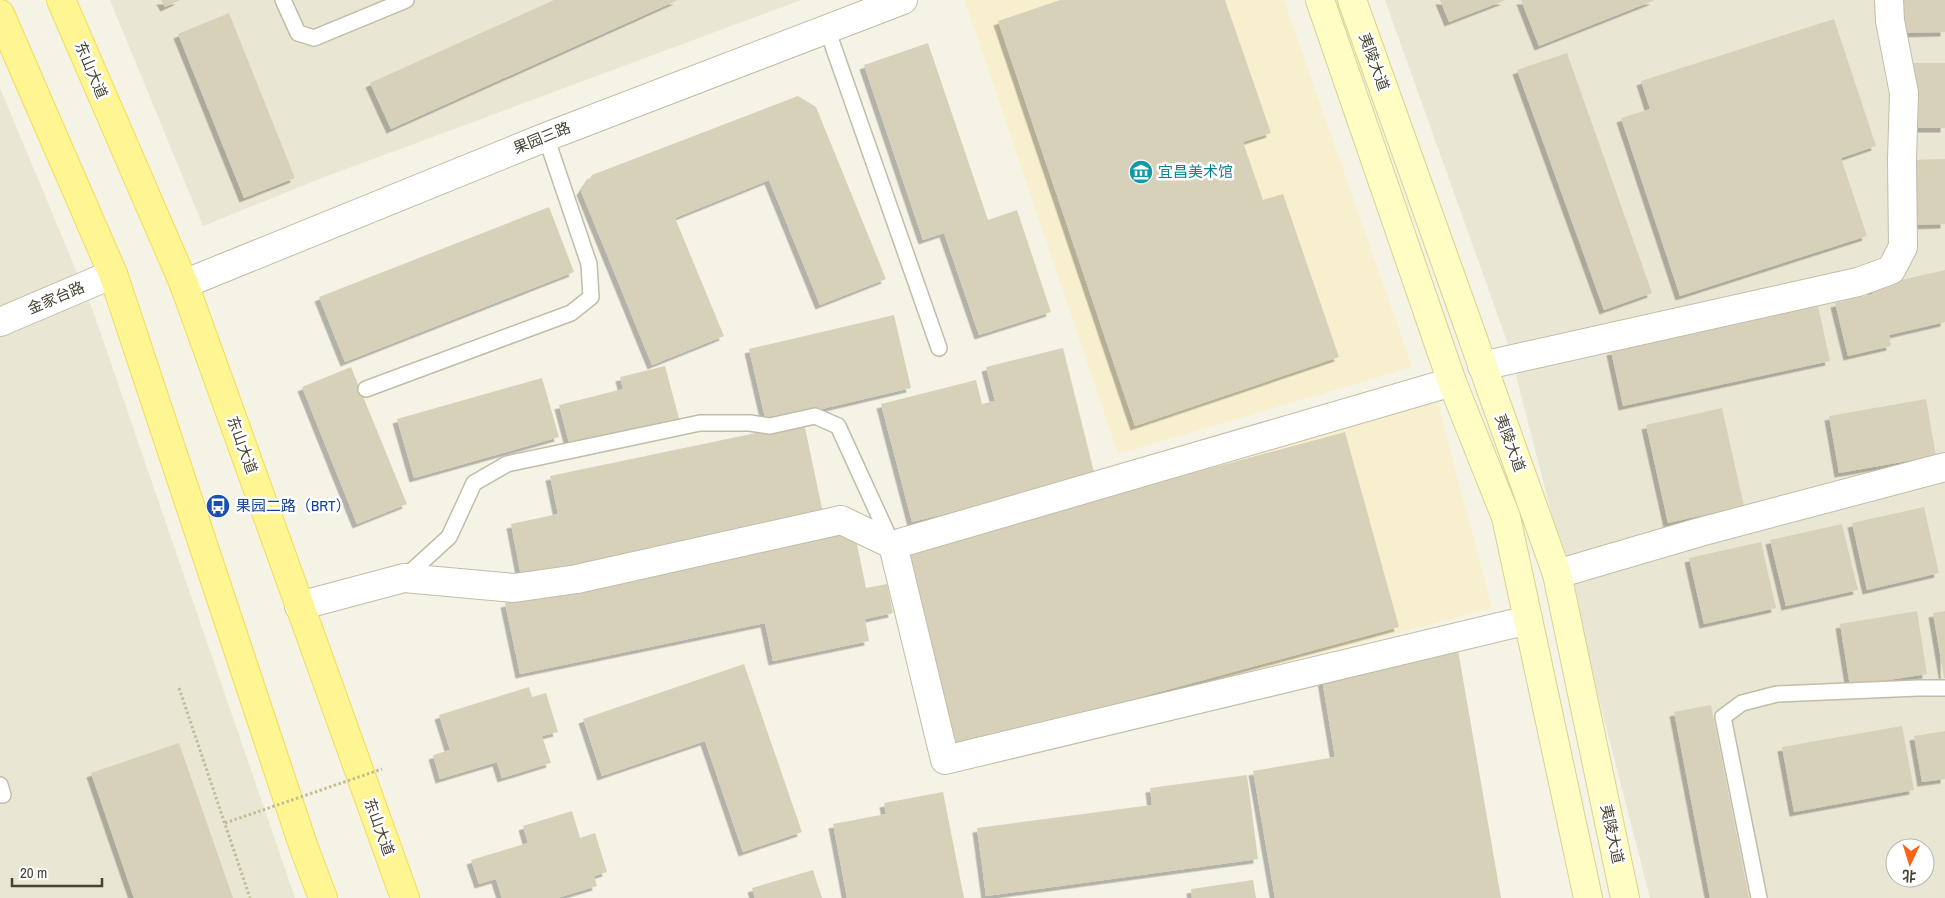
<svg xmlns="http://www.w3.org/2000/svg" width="1945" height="898" viewBox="0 0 1945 898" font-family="'Archivo Narrow','Noto Sans SC',sans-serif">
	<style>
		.residential { fill: #e9e6d3; fill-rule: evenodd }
		.commercial { fill: #f8efce }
		.building { fill: #d7d1b9; filter: url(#shadow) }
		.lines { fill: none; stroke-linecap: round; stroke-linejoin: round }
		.service-casing { stroke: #c1bda7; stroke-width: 18 }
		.minor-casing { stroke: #c1bda7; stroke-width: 30 }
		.tertiary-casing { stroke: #c1bda7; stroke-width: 30 }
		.secondary-casing { stroke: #d8d390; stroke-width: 30 }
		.primary-casing { stroke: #efde59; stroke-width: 30 }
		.path { stroke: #c4bc97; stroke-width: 3; stroke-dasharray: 2.5 2.5; stroke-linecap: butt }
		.service { stroke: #fff; stroke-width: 15 }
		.minor { stroke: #fff; stroke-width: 28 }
		.tertiary { stroke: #fff; stroke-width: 28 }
		.secondary { stroke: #fffcc4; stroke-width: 28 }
		.primary { stroke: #fff593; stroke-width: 28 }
		.path-bridge { stroke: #c4bc97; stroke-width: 3; stroke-dasharray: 2.5 2.5; stroke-linecap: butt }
		.labels { text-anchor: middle; stroke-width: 5; stroke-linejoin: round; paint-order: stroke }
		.street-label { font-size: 15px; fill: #474334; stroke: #fff }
		.culture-label { font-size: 15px; fill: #0d838f; stroke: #fff; text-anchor: start }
		.transit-label { font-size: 15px; fill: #164399; stroke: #fff; text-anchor: start }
	</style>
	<defs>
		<filter id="shadow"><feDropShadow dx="-4.5" dy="4.5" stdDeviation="0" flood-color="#0004"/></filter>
	</defs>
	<rect width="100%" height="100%" fill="#f4f3e5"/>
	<path class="residential" d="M 110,0 L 801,0 L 322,178 L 203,226 Z
		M 1385,0 L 1945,0 L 1945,898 L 1650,898 L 1508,344 ZM 1895,848 L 1925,848 L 1925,878 L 1895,878 Z
		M 0,88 L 93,311 L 295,898 L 0,898 Z"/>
	<path class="commercial" d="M 968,0 L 1284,0 L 1412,367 L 1118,454 L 965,1 Z
		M 1436,397 L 1492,608 L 953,750 L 899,548 Z"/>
	<path class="building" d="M 161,0 L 180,0 L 165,7 Z
		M 554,0 L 678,0 L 391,129 L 370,83 Z
		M 1060,0 L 1225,0 L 1271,133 L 1243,142 L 1263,200 L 1283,194 L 1339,357 L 1135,426 L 998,21 Z
		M 1440,0 L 1506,0 L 1449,22 Z
		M 1521,0 L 1655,0 L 1539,46 Z
		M 1902,0 L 1945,0 L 1945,32 L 1903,33 Z
		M 229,13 L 295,178 L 244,198 L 178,34 Z
		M 1834,19 L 1876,146 L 1841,158 L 1867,236 L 1680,296 L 1621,118 L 1650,109 L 1641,81 Z
		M 928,43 L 988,220 L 1017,210 L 1051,312 L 979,335 L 944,233 L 923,240 L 864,65 Z
		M 1567,53 L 1652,293 L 1604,310 L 1517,70 Z
		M 1909,63 L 1945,63 L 1945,128 L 1910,128 Z
		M 798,96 L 816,107 L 886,279 L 820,305 L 769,180 L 675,218 L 724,336 L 652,365 L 581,191 L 592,175 Z
		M 1945,159 L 1945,224 L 1911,225 L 1910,160 Z
		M 549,207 L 574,272 L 345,362 L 319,297 Z
		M 1945,270 L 1945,322 L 1889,335 L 1891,346 L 1848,356 L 1835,303 L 1873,294 L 1871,287 Z
		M 1818,306 L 1830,361 L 1623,406 L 1611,351 Z
		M 894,315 L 911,388 L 766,422 L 749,349 Z
		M 1063,348 L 1095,476 L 912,522 L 881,404 L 976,380 L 982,404 L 995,401 L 986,367 Z
		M 665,366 L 680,422 L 571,450 L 559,405 L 623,389 L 620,377 Z
		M 351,367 L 407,504 L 357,524 L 302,387 Z
		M 542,378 L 559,437 L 414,478 L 397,419 Z
		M 1926,399 L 1936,456 L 1839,473 L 1829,416 Z
		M 1722,408 L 1744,506 L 1668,523 L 1646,425 Z
		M 804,423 L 823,513 L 521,576 L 511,524 L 558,514 L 550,476 Z
		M 1345,432 L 1399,627 L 956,747 L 903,551 Z
		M 1924,507 L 1939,573 L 1867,590 L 1852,523 Z
		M 1842,524 L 1858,590 L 1786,606 L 1770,540 Z
		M 854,530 L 866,588 L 887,584 L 893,613 L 865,619 L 869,641 L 773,661 L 765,623 L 520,674 L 505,603 Z
		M 1761,542 L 1776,608 L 1704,624 L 1689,558 Z
		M 1917,611 L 1927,674 L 1850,686 L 1840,624 Z
		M 1945,611 L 1945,678 L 1944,678 L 1933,613 Z
		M 1458,650 L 1501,898 L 1275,898 L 1253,771 L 1335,757 L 1321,673 Z
		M 744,664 L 802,832 L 743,852 L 705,741 L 602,776 L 583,719 Z
		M 529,687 L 532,697 L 546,693 L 558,732 L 542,736 L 551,763 L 502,778 L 497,762 L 440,779 L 433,755 L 450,750 L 439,715 Z
		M 1711,705 L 1749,898 L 1710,898 L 1674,712 Z
		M 1902,726 L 1914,790 L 1794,812 L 1782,747 Z
		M 1945,731 L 1945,779 L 1922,782 L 1914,736 Z
		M 179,743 L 233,898 L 134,898 L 91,773 Z
		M 1247,775 L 1258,859 L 986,896 L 977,828 L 1152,805 L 1150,788 Z
		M 943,792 L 964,898 L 847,898 L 833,824 L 886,814 L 884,803 Z
		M 572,811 L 580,838 L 595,833 L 607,872 L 594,876 L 597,886 L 557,898 L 502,898 L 496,879 L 479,884 L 471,860 L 528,843 L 523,826 Z
		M 813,870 L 822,898 L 755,898 L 752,888 Z
		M 1253,880 L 1256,898 L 1192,898 L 1191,889 Z"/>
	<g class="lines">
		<g class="service-casing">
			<path id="service" d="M 283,0 L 298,33 L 314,38 L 406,0
				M 827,29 L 939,348
				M 366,389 L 571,313 L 591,297 L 589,264 L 546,137
				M 404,578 L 449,537 L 474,483 L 507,464 L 700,423 L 750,423 L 770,426 L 815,416 L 838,426 L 892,544
				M 0,785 L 3,795
				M 1759,898 L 1723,717 L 1742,703 L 1777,694 L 1918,688 L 1945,688"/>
		</g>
		<g class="minor-casing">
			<path id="minor" d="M 0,322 L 113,274
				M 1482,366 L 1858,282 L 1891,270 L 1903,247 L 1902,160 L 1904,93 L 1890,21 L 1889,0
				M 893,545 L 1452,382
				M 1557,574 L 1700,532 L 1945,467
				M 299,606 L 404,578 L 514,588 L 577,579 L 841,520 L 893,545 L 945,760 L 1528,620"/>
		</g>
		<g class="tertiary-casing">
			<path id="tertiary" d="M 184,284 L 546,137 L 903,0"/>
		</g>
		<g class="secondary-casing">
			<path id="secondary" d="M 1320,0 L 1452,382 L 1506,517 L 1588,898
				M 1352,0 L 1557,574 L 1625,898"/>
		</g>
		<g class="primary-casing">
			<path id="primary" d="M 61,0 L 184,284 L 405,898
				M 0,14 L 113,274 L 304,848 L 323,898"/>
		</g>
		<path class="path" d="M 179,688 L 250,898"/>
		<use href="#service" class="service"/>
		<use href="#minor" class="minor"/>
		<use href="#tertiary" class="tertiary"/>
		<use href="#secondary" class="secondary"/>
		<use href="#primary" class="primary"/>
		<path class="path-bridge" d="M 225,823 L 382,769"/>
	</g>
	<defs>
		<g id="museum-disc" transform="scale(1.25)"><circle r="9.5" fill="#0f9aa8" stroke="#fff"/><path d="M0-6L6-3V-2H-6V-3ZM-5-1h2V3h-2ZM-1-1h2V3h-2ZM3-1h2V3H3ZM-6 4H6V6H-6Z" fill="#fff"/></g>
		<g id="bus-disc" transform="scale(1.25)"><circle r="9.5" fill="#1a4fb4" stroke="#fff"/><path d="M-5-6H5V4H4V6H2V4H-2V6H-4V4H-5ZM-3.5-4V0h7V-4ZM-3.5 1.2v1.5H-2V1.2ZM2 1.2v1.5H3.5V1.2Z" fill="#fff"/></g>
	</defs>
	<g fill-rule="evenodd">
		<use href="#museum-disc" x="1141" y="172"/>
		<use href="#bus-disc" x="218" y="506"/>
	</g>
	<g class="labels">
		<g class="street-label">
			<text transform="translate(1374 62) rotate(70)" y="5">夷陵大道</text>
			<text transform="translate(91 70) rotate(67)" y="5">东山大道</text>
			<text transform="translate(542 138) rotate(-22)" y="5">果园三路</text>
			<text transform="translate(56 298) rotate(-23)" y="5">金家台路</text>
			<text transform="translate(1510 443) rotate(70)" y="5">夷陵大道</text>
			<text transform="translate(242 445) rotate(70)" y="5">东山大道</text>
			<text transform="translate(379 827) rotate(70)" y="5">东山大道</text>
			<text transform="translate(1612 834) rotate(78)" y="5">夷陵大道</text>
		</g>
		<g class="culture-label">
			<text x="1158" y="177">宜昌美术馆</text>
		</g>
		<g class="transit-label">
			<text x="236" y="511">果园二路（BRT）</text>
		</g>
	</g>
	<g transform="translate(1910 863) rotate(184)"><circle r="24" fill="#ffffff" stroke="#b5b4ae"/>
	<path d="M0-4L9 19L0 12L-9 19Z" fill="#ff6211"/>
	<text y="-8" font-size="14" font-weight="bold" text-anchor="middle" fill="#474334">北</text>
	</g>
	<path d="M12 878v8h90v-8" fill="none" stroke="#474334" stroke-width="2.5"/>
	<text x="20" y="878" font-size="15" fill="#474334" stroke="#ffffff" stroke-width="4" paint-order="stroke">20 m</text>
</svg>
